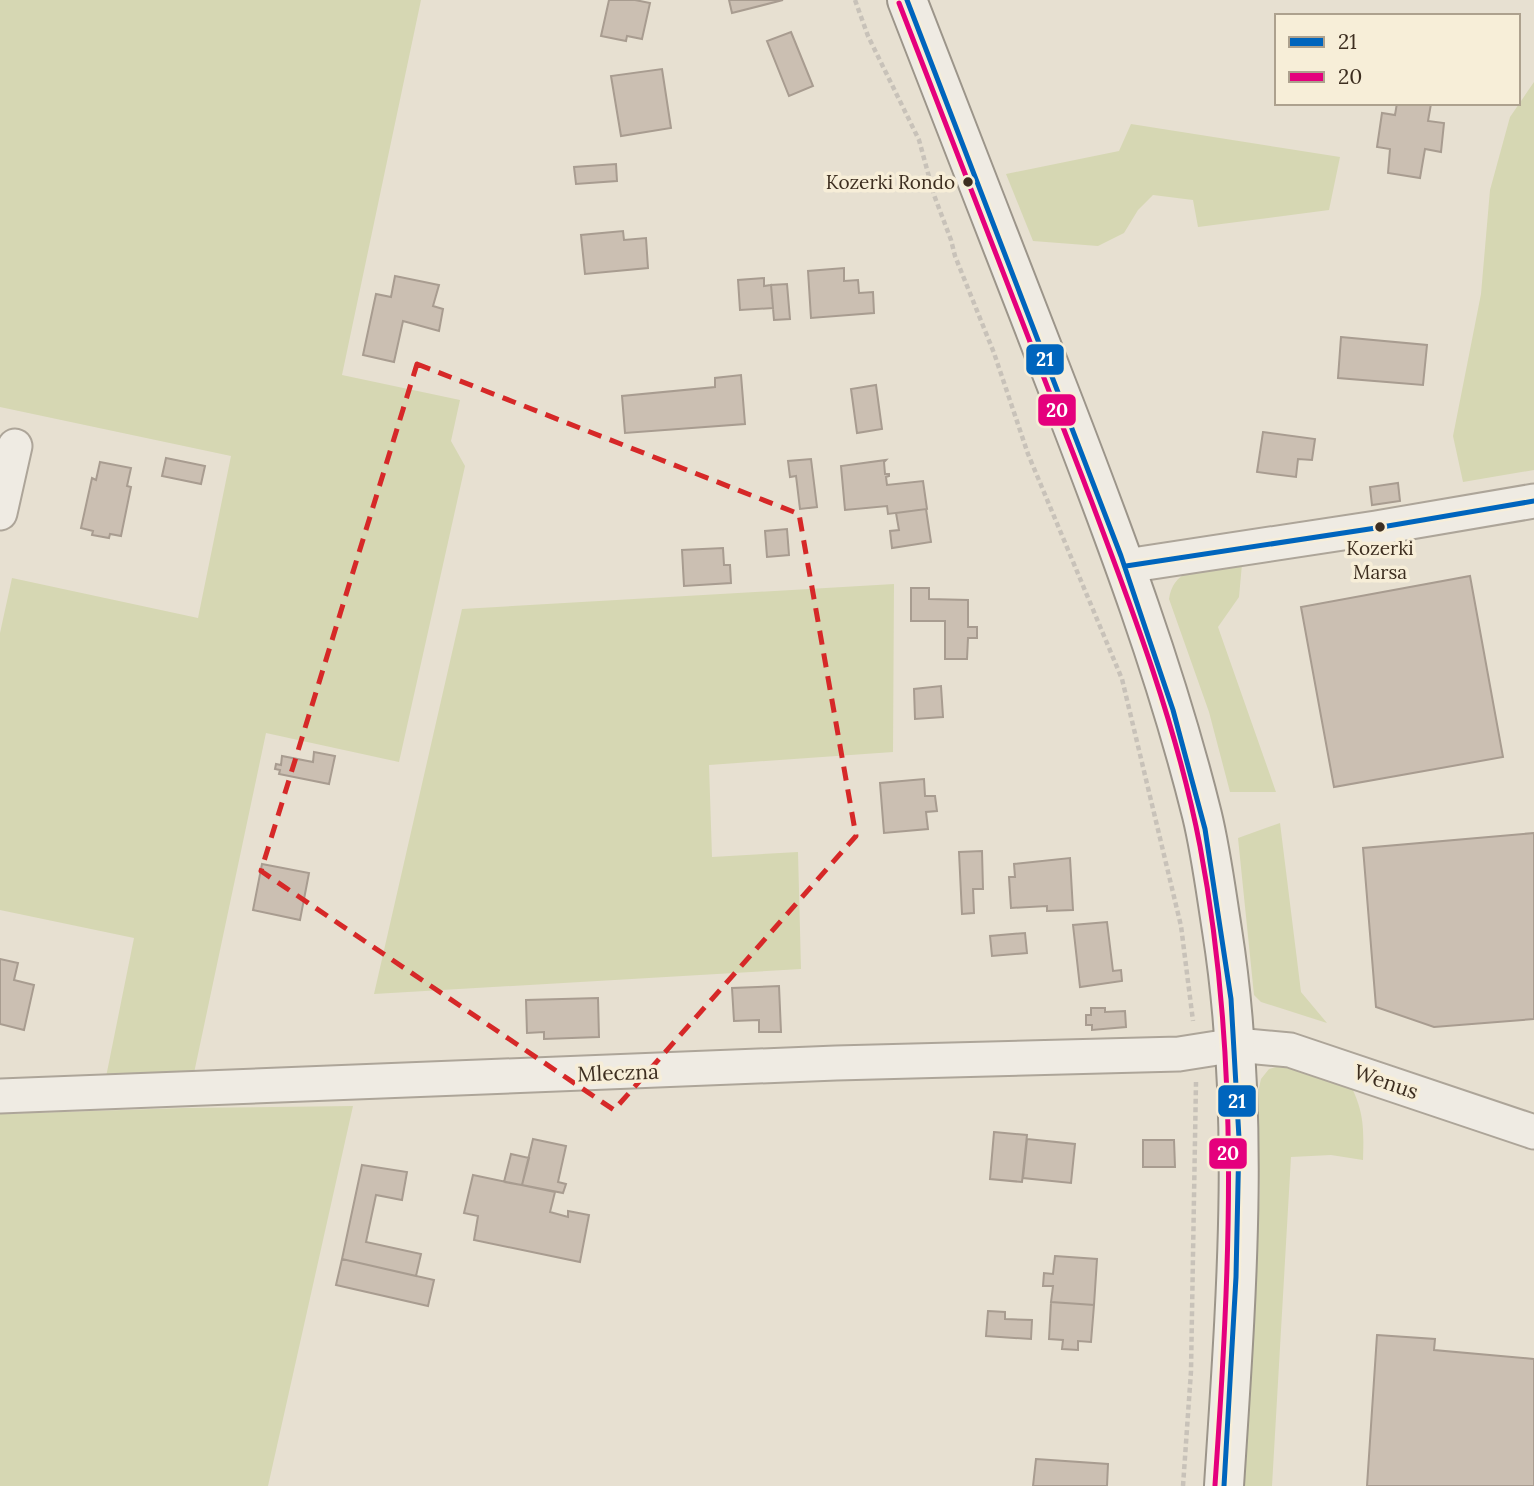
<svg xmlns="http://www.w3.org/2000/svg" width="1534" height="1486" viewBox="0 0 1534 1486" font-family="Lora,serif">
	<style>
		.green { fill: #d6d7b3 }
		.building { fill: #cbbfb2; stroke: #a89c90; stroke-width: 2 }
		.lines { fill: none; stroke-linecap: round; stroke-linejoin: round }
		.street-casing { stroke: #ada599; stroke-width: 37 }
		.secondary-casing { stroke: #9c958a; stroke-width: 42 }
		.path { stroke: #c8c2b9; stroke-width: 4.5; stroke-dasharray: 5 3.5; stroke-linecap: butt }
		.street { stroke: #efebe3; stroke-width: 33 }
		.secondary { stroke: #efebe3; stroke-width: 38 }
		.bus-1-casing { stroke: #f7eed8; stroke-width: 10 }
		.bus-2-casing { stroke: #f7eed8; stroke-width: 10 }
		.bus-1 { stroke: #0065bd; stroke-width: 5 }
		.bus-2 { stroke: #e5007d; stroke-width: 5 }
		.marked { fill: none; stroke: #d62828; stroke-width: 5; stroke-dasharray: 14 9; stroke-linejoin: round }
		.bus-dot { fill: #3d2e20; stroke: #f7eed8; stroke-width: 2.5 }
		.labels { text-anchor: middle; stroke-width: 7; stroke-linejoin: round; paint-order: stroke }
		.bus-label { font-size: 19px; fill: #3d2e20; stroke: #f7eed8; text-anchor: end }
		.street-label { font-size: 21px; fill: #3d2e20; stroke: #f7eed8 }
		.line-badge { stroke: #f7eed8; stroke-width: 2.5 }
		.badge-label { font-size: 19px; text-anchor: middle; font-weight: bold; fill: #fff }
	</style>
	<rect width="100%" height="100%" fill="#e7e0d1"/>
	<path class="green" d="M 0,0 L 421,0 L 342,375 L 460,400 L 451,441 L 465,466 L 399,762 L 266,733 L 194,1073 L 106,1077 L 134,938 L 0,910 L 0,633 L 12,578 L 198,618 L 231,456 L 0,407 Z
		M 1534,82 L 1534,470 L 1463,482 L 1453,436 L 1481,294 L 1490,190 L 1510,117 Z
		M 1131,124 L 1340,157 L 1329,210 L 1198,227 L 1193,200 L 1153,195 L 1138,210 L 1124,233 L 1098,246 L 1033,241 L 1006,174 L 1119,151 Z
		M 1242,564 L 1239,597 L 1218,627 L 1276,792 L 1230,792 L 1209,712 L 1169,599 C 1171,586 1177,577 1189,572 Z
		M 894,584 L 893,752 L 709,765 L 712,857 L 798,852 L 801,969 L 374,994 L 462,609 Z
		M 1280,823 L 1301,992 L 1327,1023 L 1261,1002 L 1254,995 L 1238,838 Z
		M 1283,1065 L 1349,1082 C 1364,1111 1364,1127 1363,1160 L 1331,1155 L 1291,1157 L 1272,1486 L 1243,1486 L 1260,1191 L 1257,1097 L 1261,1079 L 1269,1069 Z
		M 353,1106 L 268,1486 L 0,1486 L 0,1114 L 183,1108 Z"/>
	<path class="building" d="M 609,0 L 635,0 L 650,3 L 642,39 L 627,36 L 626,41 L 601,36 Z
		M 729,0 L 783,0 L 732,13 Z
		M 791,32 L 813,86 L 789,96 L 767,41 Z
		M 662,69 L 671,128 L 621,136 L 611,76 Z
		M 1397,103 L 1431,104 L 1428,121 L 1444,123 L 1441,152 L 1425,149 L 1420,178 L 1388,173 L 1390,149 L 1377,147 L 1382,113 L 1395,115 Z
		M 616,164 L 617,181 L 576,184 L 574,167 Z
		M 623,231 L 624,240 L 646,238 L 648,268 L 585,274 L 581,235 Z
		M 844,268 L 844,281 L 858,280 L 859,293 L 873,292 L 874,313 L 811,318 L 808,271 Z
		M 395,276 L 439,285 L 433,306 L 443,309 L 439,331 L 403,321 L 394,362 L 363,355 L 376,294 L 391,297 Z
		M 764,278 L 764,286 L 771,285 L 773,308 L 740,310 L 738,280 Z
		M 787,284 L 790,319 L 774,320 L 771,285 Z
		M 1341,337 L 1427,345 L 1423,385 L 1338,378 Z
		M 741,375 L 745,424 L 625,433 L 622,396 L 715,387 L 715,378 Z
		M 876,385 L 882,429 L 857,433 L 851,389 Z
		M 1263,432 L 1315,439 L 1312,460 L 1298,459 L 1296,477 L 1257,472 Z
		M 166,458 L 205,466 L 201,484 L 162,476 Z
		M 811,459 L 817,507 L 800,509 L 796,476 L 790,477 L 788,461 Z
		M 886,460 L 884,462 L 885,474 L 889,474 L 889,476 L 886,477 L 887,485 L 923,481 L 927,509 L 888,514 L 887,506 L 845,510 L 841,466 Z
		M 100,462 L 131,468 L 127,486 L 131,487 L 121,536 L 110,534 L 109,538 L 92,535 L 93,531 L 81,528 L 92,478 L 96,480 Z
		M 1398,483 L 1400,501 L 1372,505 L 1370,487 Z
		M 926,509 L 931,542 L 892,548 L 890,531 L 899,530 L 896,513 Z
		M 787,529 L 789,555 L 767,557 L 765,531 Z
		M 723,548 L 724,565 L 730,565 L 731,583 L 684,586 L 682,550 Z
		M 1470,576 L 1503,757 L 1334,787 L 1301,607 Z
		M 911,588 L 929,588 L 929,599 L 968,600 L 968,627 L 977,627 L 977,638 L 968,638 L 967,659 L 945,659 L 945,621 L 911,621 Z
		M 941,686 L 943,717 L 915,719 L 914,689 Z
		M 314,752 L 335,756 L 329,784 L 279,774 L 280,770 L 275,769 L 276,764 L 281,765 L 282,756 L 313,762 Z
		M 924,779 L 925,796 L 935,796 L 937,811 L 926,812 L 928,829 L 884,833 L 880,783 Z
		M 1534,833 L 1534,1019 L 1434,1027 L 1376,1007 L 1363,848 Z
		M 982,851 L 983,889 L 973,889 L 974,913 L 962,914 L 959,852 Z
		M 1070,858 L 1073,910 L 1047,911 L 1047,906 L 1011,908 L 1009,877 L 1015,877 L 1014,864 Z
		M 262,864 L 309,873 L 300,920 L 253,910 Z
		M 1107,922 L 1113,971 L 1121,970 L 1122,981 L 1080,987 L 1073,925 Z
		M 1025,933 L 1027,953 L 992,956 L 990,936 Z
		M 0,959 L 18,963 L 14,980 L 34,985 L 24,1030 L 0,1024 Z
		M 779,986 L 781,1032 L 759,1032 L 759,1020 L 734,1021 L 732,988 Z
		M 598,998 L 599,1037 L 544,1039 L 544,1032 L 527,1033 L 526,1000 Z
		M 1091,1008 L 1105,1008 L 1105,1012 L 1125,1011 L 1126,1027 L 1092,1030 L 1092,1025 L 1086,1025 L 1086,1015 L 1091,1015 Z
		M 994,1132 L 1027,1135 L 1022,1182 L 990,1179 Z
		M 533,1139 L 566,1146 L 558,1182 L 566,1184 L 563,1193 L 522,1185 Z
		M 1027,1139 L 1075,1144 L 1071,1183 L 1023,1178 Z
		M 1143,1140 L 1174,1140 L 1175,1167 L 1143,1167 Z
		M 511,1154 L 529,1158 L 522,1185 L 504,1182 Z
		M 362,1165 L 407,1172 L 402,1200 L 376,1195 L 366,1242 L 421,1254 L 416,1276 L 342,1259 Z
		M 473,1175 L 555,1192 L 550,1212 L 568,1217 L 568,1211 L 589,1215 L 580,1262 L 474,1240 L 478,1216 L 464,1213 Z
		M 1055,1256 L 1097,1259 L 1094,1305 L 1051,1302 L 1053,1286 L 1043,1286 L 1044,1273 L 1053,1274 Z
		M 342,1259 L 434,1280 L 428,1306 L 336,1285 Z
		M 1051,1302 L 1094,1305 L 1091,1342 L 1078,1341 L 1078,1350 L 1062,1349 L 1063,1340 L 1049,1339 Z
		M 988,1311 L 1005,1312 L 1005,1319 L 1032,1320 L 1031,1339 L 986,1336 Z
		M 1377,1335 L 1435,1339 L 1434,1350 L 1534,1359 L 1534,1486 L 1367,1486 Z
		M 1036,1459 L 1108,1464 L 1107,1486 L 1033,1486 Z"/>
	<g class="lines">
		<g class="street-casing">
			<path id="street" d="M 0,513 L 15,446
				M 1126,566 L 1376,528 L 1534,501
				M 0,1096 L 836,1063 L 1179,1054 L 1236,1045 L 1290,1050 L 1534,1132"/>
		</g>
		<g class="secondary-casing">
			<path id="secondary" d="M 907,0 C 959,135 1012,269 1064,404 C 1116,539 1167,674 1202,815 C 1211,852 1216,892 1222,930 C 1251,1114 1236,1301 1224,1486"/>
		</g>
		<path class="path" d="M 855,0 L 868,36 L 919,140 L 934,195 L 951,240 L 955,256 L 994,353 L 1028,454 L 1122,679 L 1181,926 L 1193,1021
			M 1183,1486 L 1191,1371 L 1196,1082"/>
		<use href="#street" class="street"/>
		<use href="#secondary" class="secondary"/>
		<g class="bus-1-casing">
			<path id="bus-1" d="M 907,0 L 1121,556 L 1173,710 L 1205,829 L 1231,999 L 1239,1138 L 1236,1277 L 1224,1486
				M 1126,566 L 1376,528 L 1534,501"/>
		</g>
		<g class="bus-2-casing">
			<path id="bus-2" d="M 899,3 C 960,162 1023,320 1083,479 C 1128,598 1176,721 1200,846 C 1241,1063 1230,1267 1215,1485"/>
		</g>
		<use href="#bus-1" class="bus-1"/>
		<use href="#bus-2" class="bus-2"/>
	</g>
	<path class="marked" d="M 417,364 L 799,514 L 856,836 L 614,1110 L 261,871 Z"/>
	<g class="bus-dot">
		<circle cx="968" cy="182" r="6"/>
		<circle cx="1380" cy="527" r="6"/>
	</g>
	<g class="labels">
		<g class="bus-label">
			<text x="955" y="189">Kozerki Rondo</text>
			<text x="1380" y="555" text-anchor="middle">Kozerki<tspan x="1380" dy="24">Marsa</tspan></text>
		</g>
		<g class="street-label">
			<text transform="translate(618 1073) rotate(-2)" y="7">Mleczna</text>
			<text transform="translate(1386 1082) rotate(19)" y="7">Wenus</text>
		</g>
	</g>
	<g class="line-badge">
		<rect x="1025" y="343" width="40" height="33" rx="7" fill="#0065bd"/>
		<rect x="1037" y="393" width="40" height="34" rx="7" fill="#e5007d"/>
		<rect x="1217" y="1084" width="40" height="34" rx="7" fill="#0065bd"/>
		<rect x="1208" y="1137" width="40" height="33" rx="7" fill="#e5007d"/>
	</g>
	<g class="badge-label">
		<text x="1045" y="366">21</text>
		<text x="1057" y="417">20</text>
		<text x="1237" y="1108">21</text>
		<text x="1228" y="1160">20</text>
	</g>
	<rect x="1275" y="14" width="245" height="91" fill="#f7eed8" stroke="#ada18e" stroke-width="2"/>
	<rect x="1289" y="37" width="35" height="10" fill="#0065bd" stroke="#ada18e" stroke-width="2"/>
	<text x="1338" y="49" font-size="21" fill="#3d2e20">21</text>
	<rect x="1289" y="72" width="35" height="10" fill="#e5007d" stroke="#ada18e" stroke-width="2"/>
	<text x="1338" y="84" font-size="21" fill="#3d2e20">20</text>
</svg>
